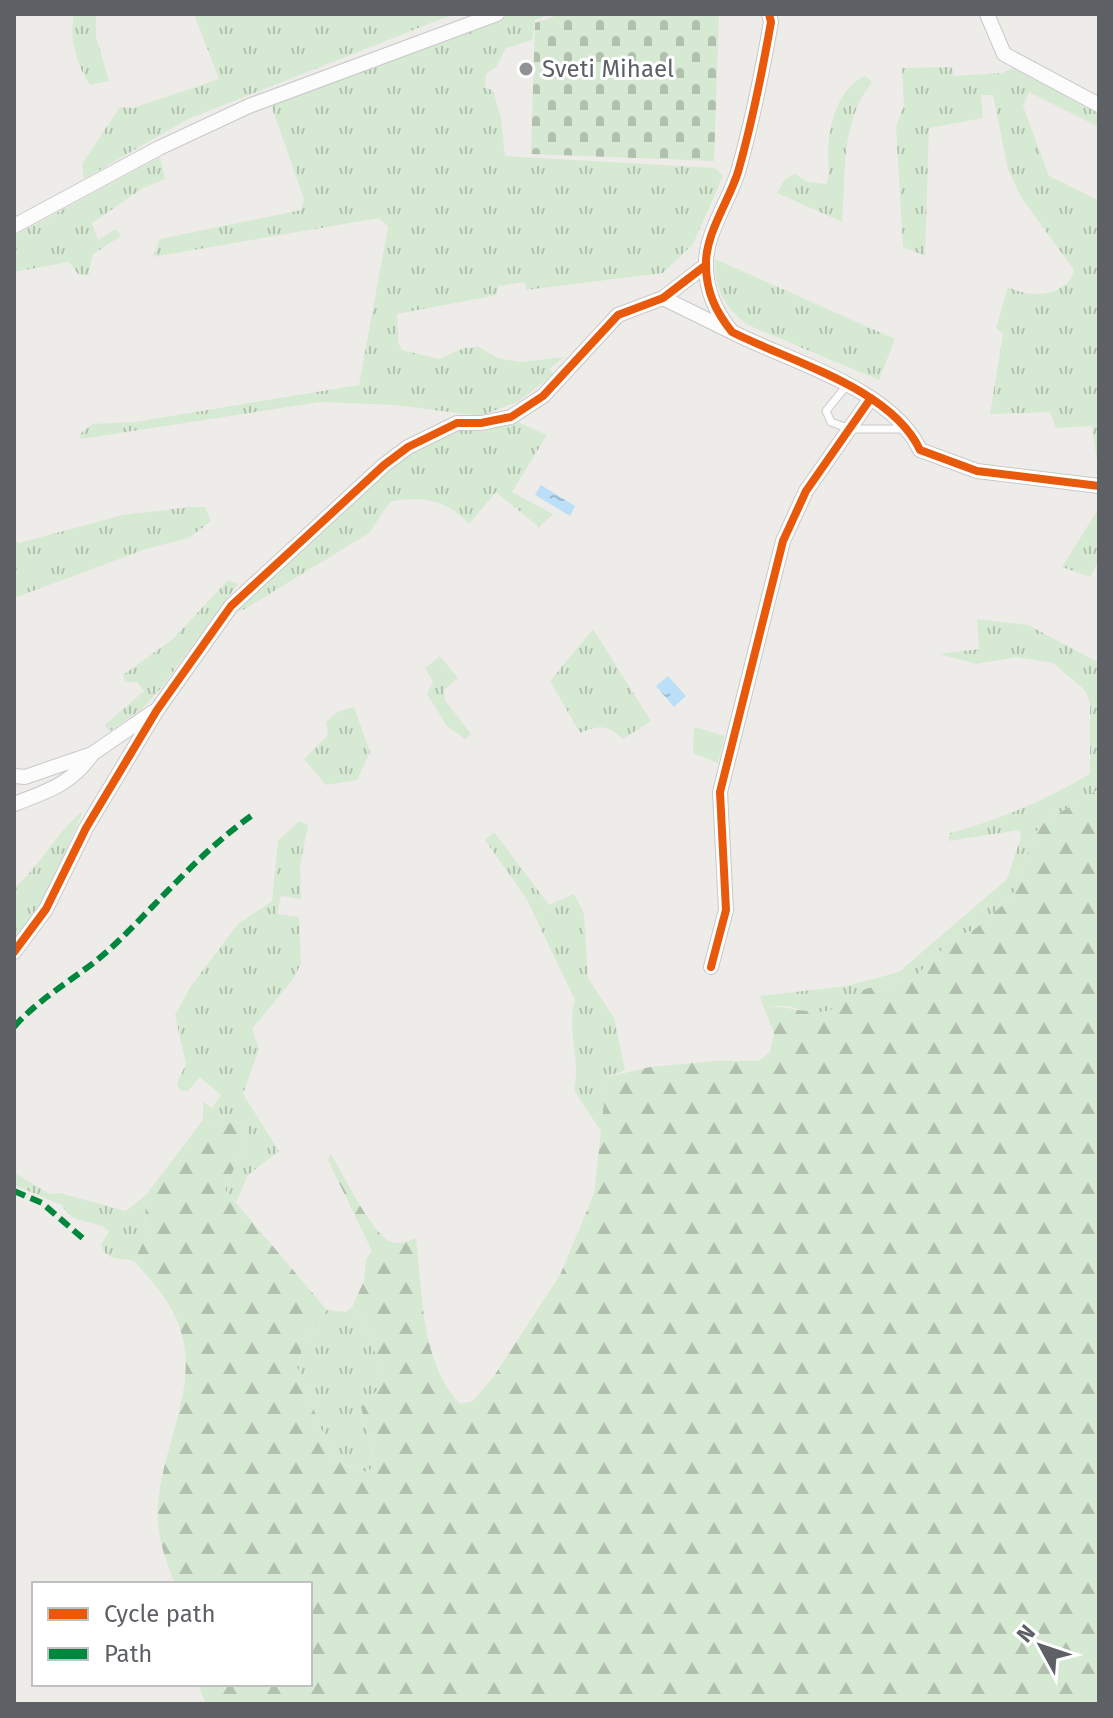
<svg xmlns="http://www.w3.org/2000/svg" width="1113" height="1718" viewBox="0 0 1113 1718" font-family="'Fira Sans',sans-serif">
	<style>
		.grass { fill: url(#grass-tufts) }
		.forest { fill: url(#forest-firs) }
		.cemetery { fill: url(#cemetery-stones) }
		.pitch { fill: #d6e9d3 }
		.water { fill: url(#water-ripples) }
		.lines { fill: none; stroke-linecap: round; stroke-linejoin: round }
		.lane-casing { stroke: #c9c9c9; stroke-width: 9 }
		.street-casing { stroke: #c9c9c9; stroke-width: 16 }
		.lane { stroke: #fcfcfc; stroke-width: 7 }
		.street { stroke: #fcfcfc; stroke-width: 14 }
		.quiet { stroke: #00873e; stroke-width: 6; stroke-dasharray: 12 6; stroke-linecap: butt }
		.cycleway-casing { stroke: #fff; stroke-width: 13 }
		.cycleway { stroke: #e8590c; stroke-width: 8 }
		.poi-dot { fill: #909294; stroke: #fff; stroke-width: 3 }
		.labels { text-anchor: middle; stroke-width: 6; stroke-linejoin: round; paint-order: stroke }
		.poi-label { font-size: 24px; fill: #5d6166; stroke: #fff; text-anchor: start }
	</style>
	<defs>
		<pattern id="grass-tufts" width="24" height="20" patternUnits="userSpaceOnUse" patternTransform="scale(2)"><rect width="24" height="20" fill="#d6e9d3"/><path d="M3 7l-1-3M5 7V3M7 7l1-3M15 17l-1-3M17 17v-4M19 17l1-3" fill="none" stroke="#b1c0af"/></pattern>
		<pattern id="forest-firs" width="22" height="20" patternUnits="userSpaceOnUse" patternTransform="scale(2)"><rect width="22" height="20" fill="#d6e9d3"/><path d="M5 1l3.5 6h-7zM16 11l3.5 6h-7z" fill="#b1c0af"/></pattern>
		<pattern id="cemetery-stones" width="16" height="16" patternUnits="userSpaceOnUse" patternTransform="scale(2)"><rect width="16" height="16" fill="#d6e9d3"/><path d="M2 7V4a2 2 0 0 1 4 0v3zM10 15v-3a2 2 0 0 1 4 0v3z" fill="#b1c0af"/></pattern>
		<pattern id="water-ripples" width="26" height="14" patternUnits="userSpaceOnUse" patternTransform="scale(2)"><rect width="26" height="14" fill="#bcdff8"/><path d="M2 4q2-2 4 0t4 0M15 11q2-2 4 0t4 0" fill="none" stroke="#9cb8cd"/></pattern>
	</defs>
	<rect width="100%" height="100%" fill="#eeece8"/>
	<path class="grass" d="M 74,14 L 96,14 L 96,37 L 109,81 L 90,85 C 76,64 69,39 74,14 Z
		M 194,14 L 454,14 L 188,119 L 84,179 L 82,164 L 120,107 L 133,108 L 219,79 Z
		M 510,14 L 552,14 L 535,20 L 532,40 L 506,48 L 496,67 L 486,74 L 485,87 L 493,91 L 501,118 L 505,156 L 715,168 L 723,176 L 693,244 L 663,273 L 526,290 L 525,282 L 498,286 L 497,295 L 397,314 L 398,342 L 402,350 L 439,359 L 464,348 L 479,347 L 497,358 L 521,362 L 564,357 L 549,369 L 554,374 L 519,401 L 480,416 L 396,405 L 320,402 L 81,439 L 80,434 L 92,424 L 135,422 L 359,385 L 388,227 L 379,218 L 153,257 L 160,239 L 301,210 L 304,199 L 271,105 Z
		M 952,67 L 953,76 L 1002,73 L 1014,67 L 1099,112 L 1099,127 L 1029,92 L 1023,106 L 1049,176 L 1099,201 L 1099,476 L 1092,426 L 1056,428 L 1050,412 L 990,414 L 1003,334 L 996,328 L 1008,287 C 1029,298 1067,298 1074,270 L 1021,197 L 1008,169 L 993,95 L 981,95 L 983,118 L 929,128 L 925,256 L 903,247 L 896,127 L 904,105 L 902,68 Z
		M 865,76 L 872,82 C 840,122 846,174 842,222 L 777,193 L 785,179 L 795,174 L 808,182 L 826,184 C 831,172 828,165 828,153 C 829,124 838,88 865,76 Z
		M 160,157 L 165,179 L 143,188 L 92,223 L 98,240 L 116,229 L 121,236 L 93,254 L 88,276 L 78,274 L 69,262 L 14,272 L 14,236 Z
		M 715,259 L 895,339 L 879,380 L 748,325 C 724,307 714,289 715,259 Z
		M 513,420 L 547,435 L 512,492 L 553,514 L 539,527 L 496,492 L 469,524 C 448,500 420,495 390,502 L 369,533 L 243,610 L 237,610 L 388,470 L 427,441 L 451,428 L 483,431 Z
		M 190,507 L 205,507 L 211,521 L 189,538 L 149,548 L 14,598 L 14,540 L 19,543 L 123,515 Z
		M 1099,508 L 1099,560 L 1090,577 L 1062,567 Z
		M 228,580 L 238,584 L 161,688 L 141,710 L 110,731 L 105,725 L 144,691 L 137,682 L 125,682 L 123,675 L 173,639 Z
		M 977,619 L 1028,625 L 1099,663 L 1099,789 L 1046,821 L 1035,833 L 1012,897 L 974,930 L 955,937 L 912,980 L 868,988 L 831,1011 L 810,1013 L 789,1006 L 763,1006 L 760,996 L 847,986 L 899,972 L 1007,879 L 1021,837 L 1019,830 L 948,841 L 950,833 C 1000,820 1045,800 1090,774 L 1090,704 L 1086,691 L 1053,663 L 1017,657 L 976,664 L 939,654 L 979,649 Z
		M 593,629 L 651,721 L 623,739 C 607,724 599,725 580,733 L 550,681 Z
		M 440,656 L 458,678 L 444,690 L 445,700 L 471,734 L 465,739 L 447,726 L 427,694 L 433,682 L 425,668 Z
		M 354,707 L 370,752 L 357,780 L 326,785 L 304,759 L 328,735 L 326,722 L 337,712 Z
		M 83,811 L 46,896 L 14,939 L 14,888 C 41,866 55,833 83,811 Z
		M 299,821 L 308,825 L 300,865 L 301,899 L 281,896 L 277,914 L 299,917 L 301,963 L 294,978 L 252,1029 L 259,1049 L 243,1094 L 279,1151 L 248,1175 L 236,1202 L 225,1190 L 249,1132 L 245,1122 L 214,1124 L 203,1120 L 203,1102 L 212,1108 L 221,1095 L 200,1077 L 188,1091 L 180,1090 L 177,1083 L 186,1064 L 175,1015 L 191,986 L 238,924 L 272,901 L 278,841 Z
		M 494,832 L 549,905 L 574,894 L 584,913 L 588,978 L 614,1018 L 625,1070 L 607,1077 L 602,1133 L 574,1090 C 581,1058 566,1030 575,1000 L 526,898 L 485,840 Z
		M 14,1172 L 49,1194 L 60,1193 L 126,1211 L 146,1195 L 145,1239 L 134,1261 C 119,1257 107,1262 101,1245 L 109,1231 C 93,1217 72,1227 62,1205 L 14,1185 Z
		M 352,1307 L 370,1332 L 383,1384 L 361,1407 L 375,1464 L 368,1472 L 354,1470 L 332,1456 L 297,1367 L 304,1342 L 327,1310 L 346,1312 Z"/>
	<path class="forest" d="M 1099,789 L 1099,1704 L 206,1704 L 198,1684 L 310,1684 L 310,1584 L 175,1584 C 169,1568 161,1549 159,1531 C 149,1461 207,1390 177,1321 C 167,1297 151,1280 134,1261 L 145,1239 L 146,1195 L 203,1120 L 214,1124 L 245,1122 L 249,1132 L 225,1190 L 327,1310 L 304,1342 L 297,1367 L 332,1456 L 353,1470 L 368,1472 L 375,1463 L 361,1407 L 383,1384 L 370,1332 L 352,1307 L 364,1281 L 366,1259 L 372,1251 L 328,1160 L 331,1154 C 343,1174 372,1234 391,1242 C 400,1245 408,1241 416,1238 C 423,1294 420,1361 460,1404 L 473,1401 L 494,1376 L 560,1275 L 570,1251 L 594,1194 L 607,1077 L 650,1067 L 713,1061 L 759,1061 L 770,1052 L 774,1032 L 763,1006 C 787,1006 807,1014 830,1011 L 838,1001 L 868,988 L 912,980 L 955,937 L 974,930 L 1012,897 L 1035,833 L 1046,821 Z"/>
	<path class="cemetery" d="M 561,14 L 719,14 L 714,161 L 531,154 L 535,23 Z"/>
	<path class="pitch" d="M 694,727 L 725,736 L 718,763 L 693,753 Z"/>
	<path class="water" d="M 541,485 L 575,506 L 570,516 L 535,495 Z
		M 668,676 L 686,696 L 674,707 L 656,686 Z"/>
	<g class="lines">
		<g class="lane-casing">
			<path id="lane" d="M 847,385 L 826,411 L 831,422 L 850,429 L 905,429"/>
		</g>
		<g class="street-casing">
			<path id="street" d="M 769,14 L 771,22 C 762,73 752,123 738,172 C 729,201 705,234 706,265 C 706,292 716,312 732,332 C 791,362 891,388 920,450 L 977,471 L 1099,486
				M 987,14 L 1004,54 L 1099,105
				M 14,226 L 159,148 L 249,106 L 497,14
				M 663,298 L 728,330
				M 14,776 L 25,777 L 92,754 L 153,712
				M 14,804 C 46,792 72,784 92,754
				M 14,952 L 46,909 L 86,828 L 157,710 L 231,606 L 384,465 L 408,447 L 457,423 L 481,423 L 511,417 L 543,396 L 618,315 L 663,298 L 706,265
				M 711,967 L 726,910 L 720,792 L 783,541 L 806,491 L 871,398"/>
		</g>
		<use href="#lane" class="lane"/>
		<use href="#street" class="street"/>
		<path class="quiet" d="M 14,1027 C 41,996 79,977 110,949 C 158,904 199,852 254,814
			M 14,1191 L 42,1203 L 86,1241"/>
		<g class="cycleway-casing">
			<path id="cycleway" d="M 769,14 L 771,22 C 762,73 752,123 738,172 C 729,201 705,234 706,265 C 706,292 716,312 732,332 C 791,362 891,388 920,450 L 977,471 L 1099,486
				M 14,952 L 46,909 L 86,828 L 157,710 L 231,606 L 384,465 L 408,447 L 457,423 L 481,423 L 511,417 L 543,396 L 618,315 L 663,298 L 706,265
				M 711,967 L 726,910 L 720,792 L 783,541 L 806,491 L 871,398"/>
		</g>
		<use href="#cycleway" class="cycleway"/>
	</g>
	<circle class="poi-dot" cx="526" cy="69" r="8"/>
	<g class="labels">
		<g class="poi-label">
			<text x="542" y="77">Sveti Mihael</text>
		</g>
	</g>
	<rect width="1113" height="1718" fill="none" stroke="#5d6166" stroke-width="32"/>
	<rect x="32" y="1582" width="280" height="104" fill="#ffffff" stroke="#bec0c2" stroke-width="2"/>
	<rect x="48" y="1608" width="40" height="12" fill="#e8590c" stroke="#bec0c2" stroke-width="2"/>
	<text x="104" y="1622" font-size="24" fill="#5d6166">Cycle path</text>
	<rect x="48" y="1648" width="40" height="12" fill="#00873e" stroke="#bec0c2" stroke-width="2"/>
	<text x="104" y="1662" font-size="24" fill="#5d6166">Path</text>
	<g transform="translate(1041 1646) rotate(310)" stroke="#ffffff" stroke-width="6" paint-order="stroke">
	<path d="M0-6L14 30L0 20L-14 30Z" fill="#5d6166"/>
	<text y="-12" font-size="22" font-weight="bold" text-anchor="middle" fill="#5d6166">N</text>
	</g>
</svg>
